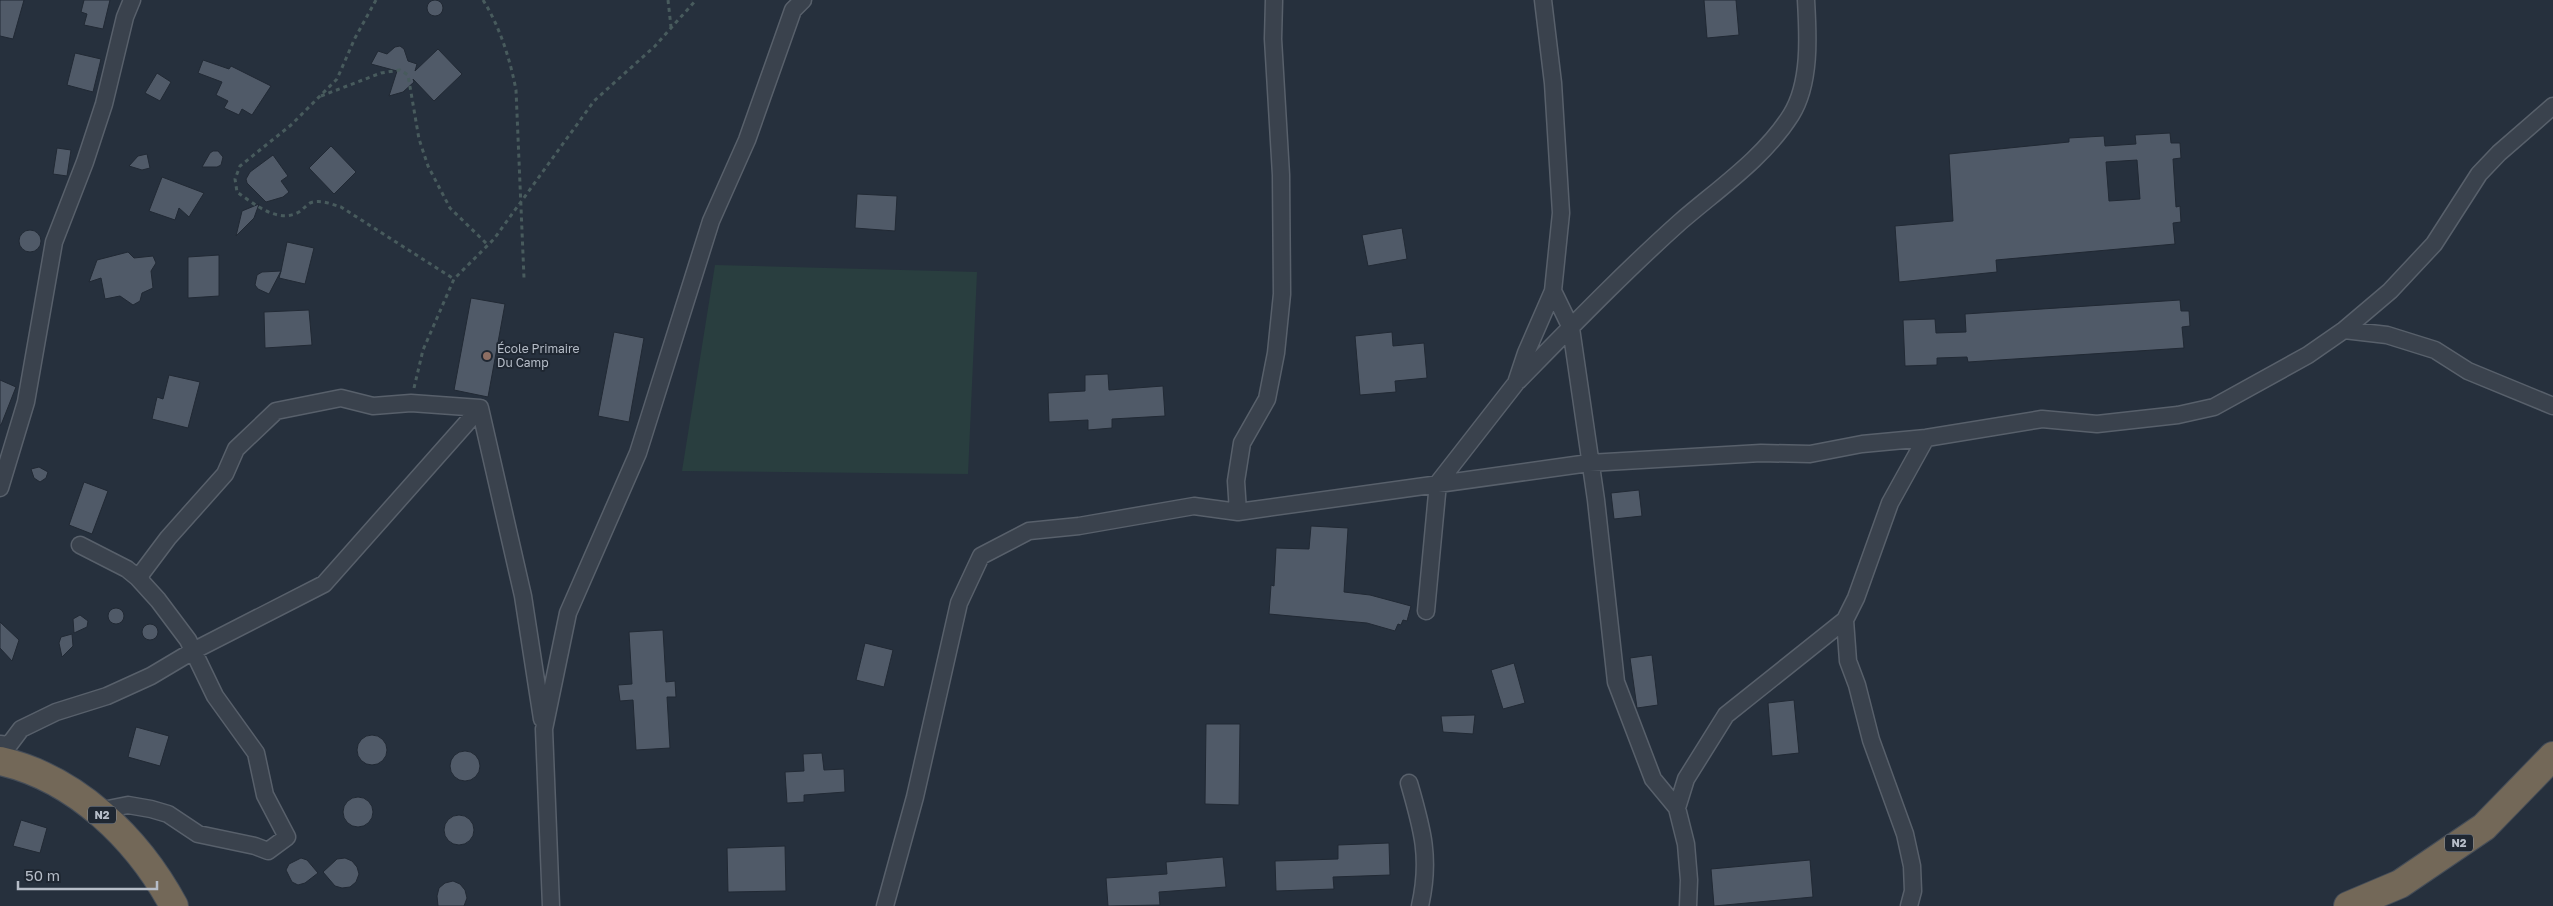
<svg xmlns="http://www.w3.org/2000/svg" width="2553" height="906" viewBox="0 0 2553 906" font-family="'Golos Text',sans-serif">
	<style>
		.green { fill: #293e3f }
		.building { fill: #505a68; stroke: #212934; fill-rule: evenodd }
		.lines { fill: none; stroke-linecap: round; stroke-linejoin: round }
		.street-casing { stroke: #58606b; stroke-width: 19 }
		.highway-casing { stroke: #454d58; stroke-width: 30 }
		.path { stroke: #485b5d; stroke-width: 3; stroke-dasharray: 4 4; stroke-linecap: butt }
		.street { stroke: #3a424d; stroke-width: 16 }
		.highway { stroke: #736858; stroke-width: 28 }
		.education-dot { fill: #8d6e63; stroke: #1f2732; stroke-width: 2 }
		.labels { text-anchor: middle; stroke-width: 4; stroke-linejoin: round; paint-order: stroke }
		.shield { fill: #1f2732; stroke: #89909b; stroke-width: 1 }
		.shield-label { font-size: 11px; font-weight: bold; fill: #b6bdc8 }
		.poi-label { font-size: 12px; fill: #b6bdc8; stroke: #1f2732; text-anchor: start }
	</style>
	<rect width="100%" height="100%" fill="#26303d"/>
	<path class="green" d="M 715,265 L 977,272 L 968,474 L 682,471 Z"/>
	<path class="building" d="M 0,0 L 24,0 L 13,39 L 0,36 Z
		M 84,0 L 110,0 L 103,29 L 84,25 L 87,14 L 81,12 Z
		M 1704,0 L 1736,0 L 1739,35 L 1707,38 Z
		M427 8a8 8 0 1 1 16 0a8 8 0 1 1-16 0Z
		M 400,46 L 404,49 L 408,61 L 417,64 L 415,71 L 438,49 L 462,74 L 434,101 L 413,79 L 414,82 L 403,92 L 389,96 L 397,71 L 371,64 L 378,51 L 387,54 L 395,47 Z
		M 75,53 L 101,59 L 93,92 L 67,85 Z
		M 203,60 L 229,69 L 231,66 L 271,86 L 252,115 L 242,109 L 239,115 L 224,108 L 228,101 L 216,95 L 222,82 L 198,73 Z
		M 157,73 L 171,82 L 160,101 L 145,93 Z
		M 2170,133 L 2171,143 L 2180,143 L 2181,158 L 2173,159 L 2176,207 L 2180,206 L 2181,222 L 2173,223 L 2175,244 L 1996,260 L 1997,272 L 1899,282 L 1895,226 L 1953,221 L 1949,154 L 2069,142 L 2069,138 L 2104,136 L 2105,146 L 2136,144 L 2135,135 ZM 2137,160 L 2140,199 L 2109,201 L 2106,162 Z
		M 331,146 L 356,172 L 334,194 L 309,168 Z
		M 57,148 L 71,150 L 67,176 L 53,174 Z
		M 213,151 L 218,151 L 223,157 L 221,165 L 217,167 L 202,167 L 210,153 Z
		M 147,154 L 150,168 L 142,170 L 129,166 L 138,156 Z
		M 273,155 L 288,176 L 281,181 L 289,192 L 283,197 L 266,202 L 247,183 L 246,179 L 250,172 Z
		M 162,177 L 204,193 L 189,217 L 179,208 L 175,220 L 149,211 Z
		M 857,194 L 897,196 L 895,231 L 855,228 Z
		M 259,204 L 254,218 L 236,236 L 242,211 Z
		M 1402,228 L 1407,259 L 1368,266 L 1362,235 Z
		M19 241a11 11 0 1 1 22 0a11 11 0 1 1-22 0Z
		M 287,242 L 314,248 L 305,284 L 279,278 L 281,271 L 269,294 L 258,289 L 255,285 L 257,275 L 262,272 L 281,271 Z
		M 128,252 L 134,258 L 153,256 L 156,263 L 151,271 L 153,288 L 142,293 L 140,301 L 133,305 L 120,296 L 105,299 L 101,278 L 89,282 L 97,260 Z
		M 219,255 L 219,296 L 188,298 L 188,257 Z
		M 471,298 L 505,304 L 488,397 L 454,390 Z
		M 2180,300 L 2181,311 L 2189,311 L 2190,326 L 2182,327 L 2184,348 L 1968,362 L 1967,357 L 1937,358 L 1937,365 L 1905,366 L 1903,320 L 1935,319 L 1936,333 L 1966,332 L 1965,314 Z
		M 309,310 L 312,345 L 265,348 L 264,312 Z
		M 614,332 L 644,338 L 629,422 L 598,416 Z
		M 1392,332 L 1393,346 L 1424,343 L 1427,378 L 1395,381 L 1396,392 L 1360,395 L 1355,336 Z
		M 1108,374 L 1109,390 L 1163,386 L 1165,416 L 1112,419 L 1112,428 L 1088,430 L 1088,420 L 1049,422 L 1048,393 L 1085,391 L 1085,375 Z
		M 169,375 L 200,382 L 188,428 L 152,419 L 157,397 L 163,399 Z
		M 0,380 L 16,387 L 1,425 L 0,425 Z
		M 39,467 L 48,472 L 46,478 L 40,482 L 34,478 L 31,469 Z
		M 84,482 L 108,491 L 92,534 L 69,525 Z
		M 1639,490 L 1642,516 L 1614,519 L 1611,493 Z
		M 1311,526 L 1348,528 L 1344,592 L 1370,595 L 1411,606 L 1407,621 L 1403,620 L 1401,625 L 1398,624 L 1395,631 L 1367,623 L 1269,614 L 1271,585 L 1274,586 L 1276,548 L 1309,549 Z
		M108 616a8 8 0 1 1 16 0a8 8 0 1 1-16 0Z
		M 80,615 L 88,621 L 87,627 L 74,633 L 73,619 Z
		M 0,622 L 19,640 L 12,661 L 0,648 Z
		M142 632a8 8 0 1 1 16 0a8 8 0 1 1-16 0Z
		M 663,630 L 666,682 L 675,681 L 676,697 L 667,697 L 670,748 L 636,750 L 633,700 L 620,701 L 618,685 L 632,684 L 629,632 Z
		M 72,634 L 73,646 L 62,657 L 59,643 L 61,637 Z
		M 865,643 L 893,650 L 884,687 L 856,680 Z
		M 1652,655 L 1658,705 L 1637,708 L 1630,658 Z
		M 1514,663 L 1525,703 L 1503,709 L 1491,670 Z
		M 1794,700 L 1799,753 L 1772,756 L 1768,703 Z
		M 1475,715 L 1473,734 L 1443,732 L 1441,716 Z
		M 1206,724 L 1240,724 L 1239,805 L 1205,804 Z
		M 136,727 L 169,736 L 160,766 L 128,757 Z
		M357 750a15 15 0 1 1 30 0a15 15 0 1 1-30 0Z
		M450 766a15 15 0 1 1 30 0a15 15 0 1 1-30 0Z
		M 822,753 L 824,770 L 844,769 L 845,792 L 804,795 L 804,802 L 787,803 L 785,772 L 804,771 L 803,754 Z
		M343 812a15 15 0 1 1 30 0a15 15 0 1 1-30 0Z
		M444 830a15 15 0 1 1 30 0a15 15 0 1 1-30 0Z
		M 21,820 L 47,828 L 40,853 L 13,846 Z
		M 1389,843 L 1390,875 L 1333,877 L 1334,889 L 1276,891 L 1275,861 L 1338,859 L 1338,845 Z
		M 785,846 L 786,891 L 728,892 L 727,848 Z
		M 1223,857 L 1226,887 L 1159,892 L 1160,905 L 1108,906 L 1106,878 L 1167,874 L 1166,862 Z
		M 301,858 L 307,860 L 318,873 L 305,883 L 298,885 L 292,882 L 286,870 L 289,864 Z
		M 345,858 L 352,861 L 357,867 L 359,874 L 356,882 L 350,887 L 342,888 L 335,886 L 323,872 L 337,859 Z
		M 1810,860 L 1813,897 L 1714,906 L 1711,869 Z
		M 453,881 L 460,884 L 465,890 L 467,898 L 464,906 L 438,906 L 437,896 L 439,888 L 445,883 Z"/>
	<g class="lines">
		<g class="street-casing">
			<path id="street" d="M 1553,291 L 1571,328 L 1596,500 L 1616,682 L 1653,779 L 1677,808 L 1686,844 L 1689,880 L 1688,906
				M 2344,330 L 2387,335 L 2435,350 L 2468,371 L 2553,406
				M 1518,381 C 1571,327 1624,272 1680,222 C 1718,189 1764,158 1791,115 C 1811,83 1808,35 1806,0
				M 0,488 L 26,402 L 54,242 L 85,162 L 104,104 L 125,17 L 132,0
				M 1238,512 L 1236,481 L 1242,443 L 1267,399 L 1276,353 L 1282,294 L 1281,175 L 1273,39 L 1274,0
				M 80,545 L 127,569 L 138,578 L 158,600 L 188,640 L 215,696 L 256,753 L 265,795 L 287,837 L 268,851 L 255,846 L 198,834 L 168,814 L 151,809 L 128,805 L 98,811
				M 141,578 L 138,578 L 168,538 L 225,474 L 236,449 L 276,411 L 341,398 L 373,406 L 411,403 L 480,408 L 523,596 L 542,719
				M 1426,611 L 1438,483 L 1516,383 L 1526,353 L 1553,291 L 1561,213 L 1553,83 L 1543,0
				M 1845,620 L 1848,661 L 1857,685 L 1871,740 L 1905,834 L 1912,866 L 1913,891 L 1909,906
				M 0,744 L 9,745 L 21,729 L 56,712 L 107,696 L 151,676 L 193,651 L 324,584 L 480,408
				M 1409,783 C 1422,828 1431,858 1420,906
				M 1677,808 L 1686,779 L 1726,715 L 1845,620 L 1856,598 L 1890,503 L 1926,438
				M 551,906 L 544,729 L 568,613 L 638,453 L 711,221 L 747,140 L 793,10 L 803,0
				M 885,906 L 915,797 L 959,603 L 981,556 L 1029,531 L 1079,526 L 1194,506 L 1238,512 L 1589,463 L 1761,453 L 1810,454 L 1862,444 L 1926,438 L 2042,419 L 2097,424 L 2178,415 L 2214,407 L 2308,355 L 2344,330 L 2390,291 L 2434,244 L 2479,174 L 2499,153 L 2553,106"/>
		</g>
		<g class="highway-casing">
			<path id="highway" d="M 0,761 C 76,778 138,839 174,906
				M 2348,906 L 2400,884 L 2484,827 L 2553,756"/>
		</g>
		<path class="path" d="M 376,0 L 355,38 L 337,79 L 291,125 L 240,166 L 235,179 L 237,192 C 253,203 276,223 297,213 C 302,211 305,206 310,203 C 320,199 331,204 341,207 L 454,279
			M 483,0 C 500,27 510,59 516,90 L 524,278
			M 668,0 L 671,27
			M 321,96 L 381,73 L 400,70 L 408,75 L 419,139 L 428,166 L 450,208 L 488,245
			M 414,388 L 423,350 L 454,279 L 494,239 L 594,101 L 655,46 L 696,0"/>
		<use href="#street" class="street"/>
		<use href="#highway" class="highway"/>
	</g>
	<circle class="education-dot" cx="487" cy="356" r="5"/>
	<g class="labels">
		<g class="shield">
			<rect x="88" y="806.5" width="28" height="17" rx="4"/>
			<rect x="2445" y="834.5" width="28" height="17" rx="4"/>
		</g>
		<g class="shield-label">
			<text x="102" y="819">N2</text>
			<text x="2459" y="847">N2</text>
		</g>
		<g class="poi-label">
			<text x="497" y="353">École Primaire<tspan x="497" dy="14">Du Camp</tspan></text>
		</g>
	</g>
	<path d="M18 881v8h139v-8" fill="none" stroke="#b6bdc8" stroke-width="2.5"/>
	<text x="25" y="881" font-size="15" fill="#b6bdc8" stroke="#1f2732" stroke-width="4" paint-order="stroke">50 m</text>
</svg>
